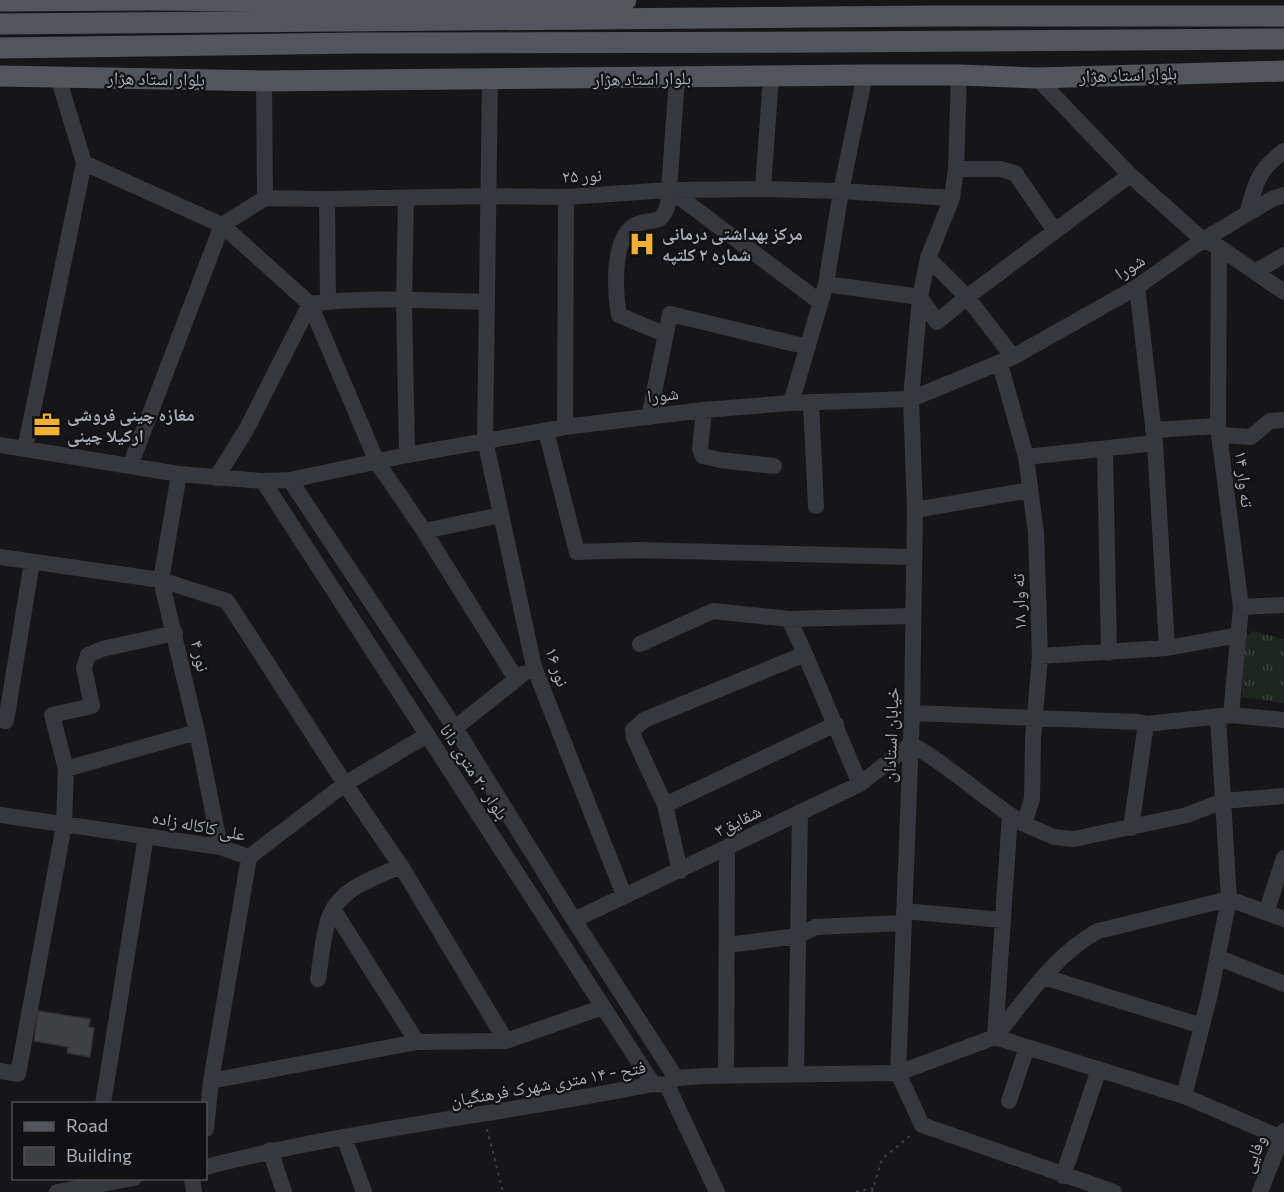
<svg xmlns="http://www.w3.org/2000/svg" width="1284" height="1192" viewBox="0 0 1284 1192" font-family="Commissioner,'Noto Naskh Arabic',sans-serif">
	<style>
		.park { fill: url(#park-tufts) }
		.building { fill: #404145; stroke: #303034; stroke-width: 1.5 }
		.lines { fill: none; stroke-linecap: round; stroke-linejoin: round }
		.path { stroke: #3d3f44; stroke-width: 2; stroke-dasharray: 3 4.5; stroke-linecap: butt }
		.minor { stroke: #37383d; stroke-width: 16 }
		.major { stroke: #53555c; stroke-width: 21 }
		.labels { text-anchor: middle; stroke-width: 4.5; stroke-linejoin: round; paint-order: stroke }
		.street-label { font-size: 18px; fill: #a8adb8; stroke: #111113 }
		.poi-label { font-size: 18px; font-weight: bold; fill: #a8adb8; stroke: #111113; text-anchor: start }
	</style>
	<defs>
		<pattern id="park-tufts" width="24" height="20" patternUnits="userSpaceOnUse" patternTransform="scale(1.5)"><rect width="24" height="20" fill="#1e261f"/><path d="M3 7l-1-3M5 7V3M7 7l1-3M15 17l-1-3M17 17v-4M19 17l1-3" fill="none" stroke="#3c433d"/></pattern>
	</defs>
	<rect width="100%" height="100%" fill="#161618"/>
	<path class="park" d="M 1253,631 L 1284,639 L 1284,703 L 1242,697 L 1245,637 Z"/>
	<path class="building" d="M 38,1011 L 90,1019 L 89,1027 L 94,1028 L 90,1057 L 67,1053 L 68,1047 L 34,1041 Z"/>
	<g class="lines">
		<path class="path" d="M 487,1129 L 503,1192
			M 856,1192 L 873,1188
			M 872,1192 L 882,1159 L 911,1135"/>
		<path class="minor" d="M 959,75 L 956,169 L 952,198 L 928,258 L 920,297 L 911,399 L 915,510 L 912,713 L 898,1073 L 922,1125 L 1114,1192
			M 58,77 L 84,163 L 222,225 L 310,304 L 377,462 L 424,531 L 516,679
			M 1037,78 L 1130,175 L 1203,240 L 1219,247 L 1284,292
			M 490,80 L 485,440 L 534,667 L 624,895
			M 264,81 L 265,198
			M 956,169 L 1000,169 L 1015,173 L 1055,231
			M 763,189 L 771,76
			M 670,190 L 820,302
			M 406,198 L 404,301 L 407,455
			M 327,199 L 328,302
			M 1247,213 C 1256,183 1257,171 1284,151
			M 222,225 L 265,198 L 327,199 L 488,196 L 566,197 L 670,190 L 763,189 L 841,191 L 952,198
			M 1219,247 L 1218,426 L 1241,607 L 1231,715
			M 928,258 L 967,297 L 1013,357
			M 1255,272 L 1284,255
			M 826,284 L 920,297 L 937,322 L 967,297 L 1130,175
			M 1137,287 L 1155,443 L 1167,648
			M 664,334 L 619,315 C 615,293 611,235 637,224 C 654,217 661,227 668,204 L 677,78
			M 811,402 L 816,506
			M 791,403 L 826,284 L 841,191 L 865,75
			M 704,410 L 700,449 L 703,456 L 720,460 L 774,466
			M 649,417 L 670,314 L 808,347
			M 565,427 L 566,197
			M 1153,430 L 1218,426
			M 546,431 L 577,552 L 638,550 L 914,557
			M 1219,435 L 1251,437 L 1270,421 L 1284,420
			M 0,445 L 179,474 L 263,481 L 290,480 L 407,455 L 565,427 L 704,410 L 791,403 L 911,399 L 1013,357 L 1137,287 L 1203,240 L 1272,199 L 1284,195
			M 25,449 L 84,163
			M 1105,450 L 1109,653
			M 1026,457 L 1155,443
			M 130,466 L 222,225
			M 179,474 L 161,580 L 197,732 L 220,847
			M 216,478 L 246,430 L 310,304 C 368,296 429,301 487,302
			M 290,480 L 455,728 L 574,920 L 676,1078
			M 263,481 L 653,1084
			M 915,510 L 1030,490
			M 424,531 L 501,515
			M 0,557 L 161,580 L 227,601 L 345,784 L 401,866 L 506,1041
			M 1241,607 L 1284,605
			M 789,619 L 805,654 L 860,784
			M 640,644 L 713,611 L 789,619 L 913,616
			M 1040,656 L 1167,648 L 1239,635
			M 912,713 L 1138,722 L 1146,724 L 1231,715 L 1284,720
			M 0,720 L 6,721 L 32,562
			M 455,728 L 523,674
			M 66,769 L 52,715 L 92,706 L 84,668 L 88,655 L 102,649 L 175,633
			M 665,805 L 836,724
			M 0,815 L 220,847 L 249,857 L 345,784 L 427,735
			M 1024,824 L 1054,837 L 1074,839 L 1187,815 L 1223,801 L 1284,796
			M 1131,828 L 1146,724
			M 680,871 L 665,805 L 634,738 L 633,730 L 644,720 L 805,654
			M 333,909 L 417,1042
			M 904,911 L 1003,920
			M 1266,913 L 1284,858
			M 1284,919 L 1229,899 L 1098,931 C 1054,955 1026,999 995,1037 L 1184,1096 L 1284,1139
			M 574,920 L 860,784 L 911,744 C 952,767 985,800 1024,824 L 1032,799 L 1033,739 L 1040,656 L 1036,533 L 1026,457 L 1000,364
			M 728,945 L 798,936 L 815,927 L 903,923
			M 1217,957 L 1284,984
			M 1044,977 L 1202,1026
			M 318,979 C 321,960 323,932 330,915 C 342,887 375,878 401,866
			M 0,1071 L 18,1074 L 64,825 L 66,769 L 197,732
			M 796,1074 L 800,812
			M 726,1076 L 727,848
			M 211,1081 L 417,1042 L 506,1041 L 603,1007
			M 667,1085 L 717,1192
			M 1184,1096 L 1210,994 L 1229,899 L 1218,717
			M 1009,1101 L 1027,1047
			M 103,1104 L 146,836
			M 206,1129 L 211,1081 L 249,857
			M 344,1137 L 364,1192
			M 270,1150 L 284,1192
			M 206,1167 C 352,1129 504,1114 653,1084 L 667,1085 L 676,1078 L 705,1076 L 898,1073 L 995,1037 L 1010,815
			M 1063,1176 L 1099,1069
			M 192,1178 L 194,1192
			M 57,1192 L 134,1178
			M 1260,1192 L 1284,1131"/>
		<path class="major" d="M 151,0 L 485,3 L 626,0
			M 0,1 L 146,0
			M 0,24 L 932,16 L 1284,16
			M 0,48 L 357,43 L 826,42 L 1284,39
			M 0,76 L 264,81 L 865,75 L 959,75 L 1037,78 L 1284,71"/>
	</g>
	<defs>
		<g id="hospital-bare" transform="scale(2.07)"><path d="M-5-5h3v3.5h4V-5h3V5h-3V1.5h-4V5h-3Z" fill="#f2b134" stroke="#111113" stroke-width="2.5" paint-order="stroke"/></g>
		<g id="office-bare" transform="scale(2.07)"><path d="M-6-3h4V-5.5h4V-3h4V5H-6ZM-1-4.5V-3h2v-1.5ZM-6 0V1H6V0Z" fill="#f2b134" stroke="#111113" stroke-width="2.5" paint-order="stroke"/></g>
	</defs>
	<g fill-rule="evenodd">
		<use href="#hospital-bare" x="642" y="244"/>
		<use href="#office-bare" x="47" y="425"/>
	</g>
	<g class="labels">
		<g class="street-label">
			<text transform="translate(1128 75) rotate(-2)" y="6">بلوار استاد هژار</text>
			<text transform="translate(156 79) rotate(1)" y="6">بلوار استاد هژار</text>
			<text transform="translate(642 79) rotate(-1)" y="6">بلوار استاد هژار</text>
			<text transform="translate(582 176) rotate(-3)" y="6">نور ۲۵</text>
			<text transform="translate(1130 267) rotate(-33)" y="6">شورا</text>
			<text transform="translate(663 395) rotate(-7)" y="6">شورا</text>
			<text transform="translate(1244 479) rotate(83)" y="6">ته وار ۱۴</text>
			<text transform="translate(1019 602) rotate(-92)" y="6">ته وار ۱۸</text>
			<text transform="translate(200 656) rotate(77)" y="6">نور ۴</text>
			<text transform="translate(557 667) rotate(72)" y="6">نور ۱۶</text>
			<text transform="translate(891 735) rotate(-88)" y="6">خیابان استادان</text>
			<text transform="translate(474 772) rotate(57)" y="6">بلوار ۲۰ متری دانا</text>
			<text transform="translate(738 821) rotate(-26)" y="6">شقایق۳</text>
			<text transform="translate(199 826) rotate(11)" y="6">علی کاکاله زاده</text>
			<text transform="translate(548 1084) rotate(-10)" y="6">فتح - ۱۴ متری شهرک فرهنگیان</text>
			<text transform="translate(1254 1154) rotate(-68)" y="6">وفایی</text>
		</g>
		<g class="poi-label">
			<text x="662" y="240">مرکز بهداشتی درمانی<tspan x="662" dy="21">شماره ۲ کلتپه</tspan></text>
			<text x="67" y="421">مغازه چینی فروشی<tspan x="67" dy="21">ارکیلا چینی</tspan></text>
		</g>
	</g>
	<rect x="12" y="1102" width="195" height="78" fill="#111113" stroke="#4d4f55" stroke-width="1.5"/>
	<rect x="24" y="1122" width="30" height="9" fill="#53555c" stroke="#4d4f55" stroke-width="1.5"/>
	<text x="66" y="1132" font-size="18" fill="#a8adb8">Road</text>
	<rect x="24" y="1147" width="30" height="18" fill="#404145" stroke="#4d4f55" stroke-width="1.5"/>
	<text x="66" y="1162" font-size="18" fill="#a8adb8">Building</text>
</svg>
